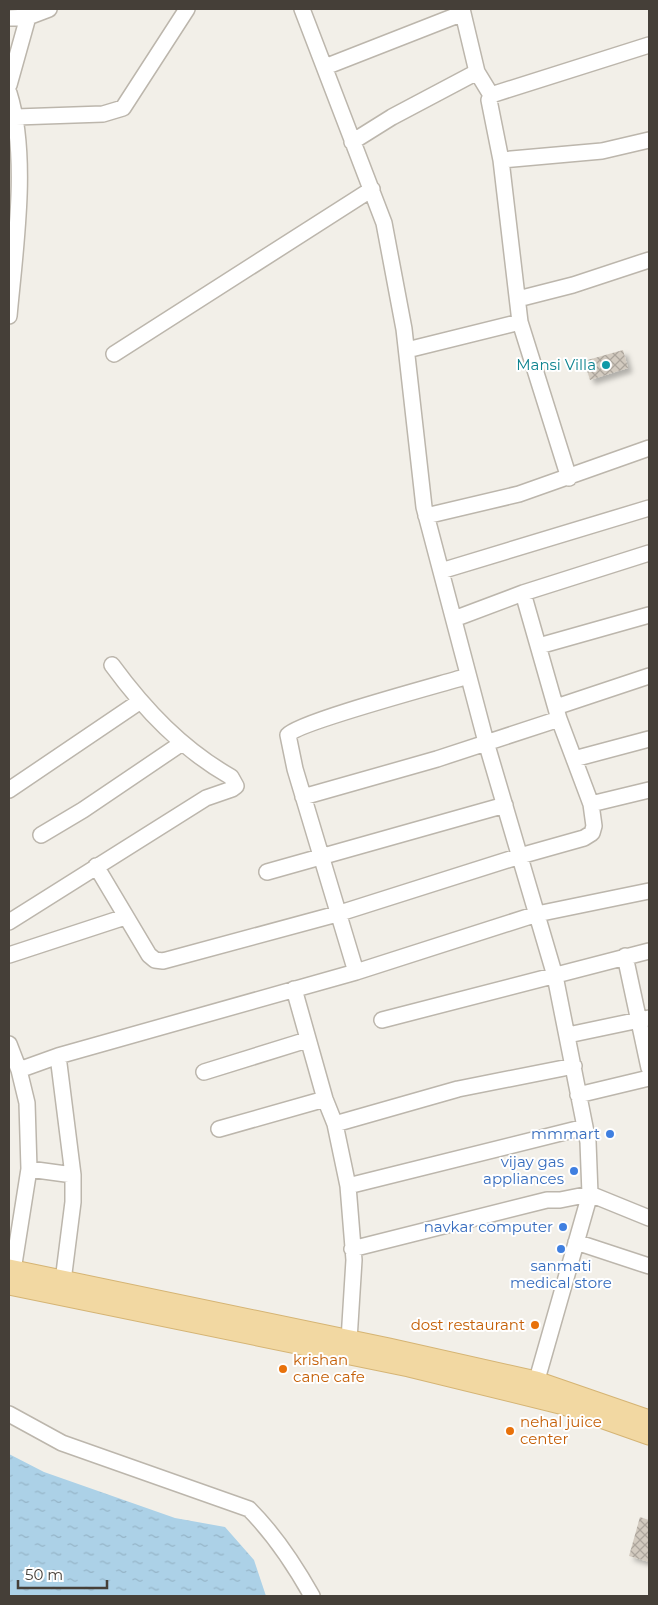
<svg xmlns="http://www.w3.org/2000/svg" width="658" height="1605" viewBox="0 0 658 1605" font-family="Montserrat,sans-serif">
	<style>
		.water { fill: url(#water-ripples) }
		.building { fill: url(#building-cross-hatch); filter: url(#shadow) }
		.lines { fill: none; stroke-linecap: round; stroke-linejoin: round }
		.minor-casing { stroke: #bcb6ac; stroke-width: 18 }
		.major-casing { stroke: #d5b474; stroke-width: 21 }
		.minor { stroke: #fff; stroke-width: 15 }
		.major { stroke: #f2d8a2; stroke-width: 19 }
		.culture-dot { fill: #0f9aa8; stroke: #fff; stroke-width: 2 }
		.shop-dot { fill: #3f7fe0; stroke: #fff; stroke-width: 2 }
		.food-dot { fill: #e8710a; stroke: #fff; stroke-width: 2 }
		.labels { text-anchor: middle; stroke-width: 4; stroke-linejoin: round; paint-order: stroke }
		.culture-label { font-size: 15px; fill: #0d838f; stroke: #fff; text-anchor: end }
		.shop-label { font-size: 15px; fill: #366cbe; stroke: #fff; text-anchor: end }
		.food-label { font-size: 15px; fill: #c56008; stroke: #fff; text-anchor: start }
	</style>
	<defs>
		<pattern id="water-ripples" width="26" height="14" patternUnits="userSpaceOnUse" patternTransform="scale(1.25)"><rect width="26" height="14" fill="#acd1e7"/><path d="M2 4q2-2 4 0t4 0M15 11q2-2 4 0t4 0" fill="none" stroke="#95b4c7"/></pattern>
		<pattern id="building-cross-hatch" width="8" height="8" patternUnits="userSpaceOnUse" patternTransform="scale(1.25)"><rect width="8" height="8" fill="#d2cabf"/><path d="M0 0l8 8M0 8l8-8" fill="none" stroke="#aca59c"/></pattern>
		<filter id="shadow"><feDropShadow dx="4.5" dy="4.5" stdDeviation="2.5" flood-color="#0004"/></filter>
	</defs>
	<rect width="100%" height="100%" fill="#f2efe8"/>
	<path class="water" d="M 9,1454 L 44,1472 L 175,1518 L 225,1527 L 254,1560 L 266,1596 L 9,1596 Z"/>
	<path class="building" d="M 623,350 L 628,368 L 590,380 L 584,361 Z
		M 640,1517 L 649,1520 L 649,1562 L 629,1556 Z"/>
	<g class="lines">
		<g class="minor-casing">
			<path id="minor" d="M 302,9 L 384,223 L 404,329 L 424,507 L 486,742 L 555,976 L 588,1142 L 590,1194 L 534,1390
				M 462,9 L 477,72 L 491,95 L 489,100 L 501,160 L 520,322 L 569,478
				M 9,18 L 28,17 L 49,9
				M 325,67 L 463,13
				M 9,85 L 28,17
				M 9,93 C 29,157 15,249 9,316
				M 491,95 L 649,45
				M 16,117 L 103,114 L 123,108 L 187,9
				M 352,142 L 392,117 L 477,72
				M 501,160 L 602,151 L 649,140
				M 518,299 L 573,285 L 649,260
				M 407,350 L 520,322
				M 114,354 L 372,189
				M 426,516 L 519,494 L 649,448
				M 441,571 L 649,508
				M 454,619 L 523,593 L 649,553
				M 539,646 L 649,615
				M 556,707 L 649,676
				M 574,759 L 649,739
				M 9,790 L 139,702
				M 303,797 L 437,759 L 559,719
				M 591,804 L 649,790
				M 41,835 L 83,810 L 182,743
				M 96,866 L 149,955 L 155,960 L 163,961 L 337,914 L 520,856 L 584,838 L 592,833 L 594,826 L 591,804 L 559,719 L 523,593
				M 267,872 L 505,805
				M 9,922 L 206,798 L 232,789 L 236,786 L 231,777 C 182,749 145,710 112,665
				M 9,955 L 125,917
				M 625,956 L 649,1068
				M 356,972 L 295,769 L 288,735 C 298,722 442,684 468,676
				M 294,989 L 325,1099 L 335,1124 L 348,1186 L 354,1260 L 349,1340
				M 382,1020 L 649,951
				M 568,1035 L 649,1018
				M 9,1044 L 19,1070 L 27,1103 L 29,1169 L 13,1270
				M 58,1056 L 356,972 L 537,914 L 649,891
				M 19,1070 L 58,1056 L 73,1175 L 73,1202 L 63,1281
				M 204,1072 L 307,1040
				M 578,1095 L 649,1078
				M 335,1124 L 458,1089 L 574,1066
				M 219,1129 L 325,1099
				M 29,1169 L 73,1175
				M 348,1186 L 585,1127
				M 576,1242 L 649,1266
				M 352,1249 L 547,1200 L 560,1200 L 590,1194 L 649,1218
				M 9,1414 L 62,1443 L 249,1509 C 275,1535 294,1564 312,1596"/>
		</g>
		<g class="major-casing">
			<path id="major" d="M 9,1269 L 389,1348 L 536,1381 L 649,1420
				M 9,1285 L 409,1367 L 564,1405 L 649,1435"/>
		</g>
		<use href="#minor" class="minor"/>
		<use href="#major" class="major"/>
	</g>
	<circle class="culture-dot" cx="606" cy="365" r="5"/>
	<g class="shop-dot">
		<circle cx="610" cy="1134" r="5"/>
		<circle cx="574" cy="1171" r="5"/>
		<circle cx="563" cy="1227" r="5"/>
		<circle cx="561" cy="1249" r="5"/>
	</g>
	<g class="food-dot">
		<circle cx="535" cy="1325" r="5"/>
		<circle cx="283" cy="1369" r="5"/>
		<circle cx="510" cy="1431" r="5"/>
	</g>
	<g class="labels">
		<g class="culture-label">
			<text x="596" y="370">Mansi Villa</text>
		</g>
		<g class="shop-label">
			<text x="600" y="1139">mmmart</text>
			<text x="564" y="1167">vijay gas<tspan x="564" dy="17">appliances</tspan></text>
			<text x="553" y="1232">navkar computer</text>
			<text x="561" y="1271" text-anchor="middle">sanmati<tspan x="561" dy="17">medical store</tspan></text>
		</g>
		<g class="food-label">
			<text x="525" y="1330" text-anchor="end">dost restaurant</text>
			<text x="293" y="1365">krishan<tspan x="293" dy="17">cane cafe</tspan></text>
			<text x="520" y="1427">nehal juice<tspan x="520" dy="17">center</tspan></text>
		</g>
	</g>
	<rect width="658" height="1605" fill="none" stroke="#453f38" stroke-width="20"/>
	<path d="M18 1580v8h89v-8" fill="none" stroke="#453f38" stroke-width="2.5"/>
	<text x="25" y="1580" font-size="15" fill="#453f38" stroke="#ffffff" stroke-width="4" paint-order="stroke">50 m</text>
</svg>
